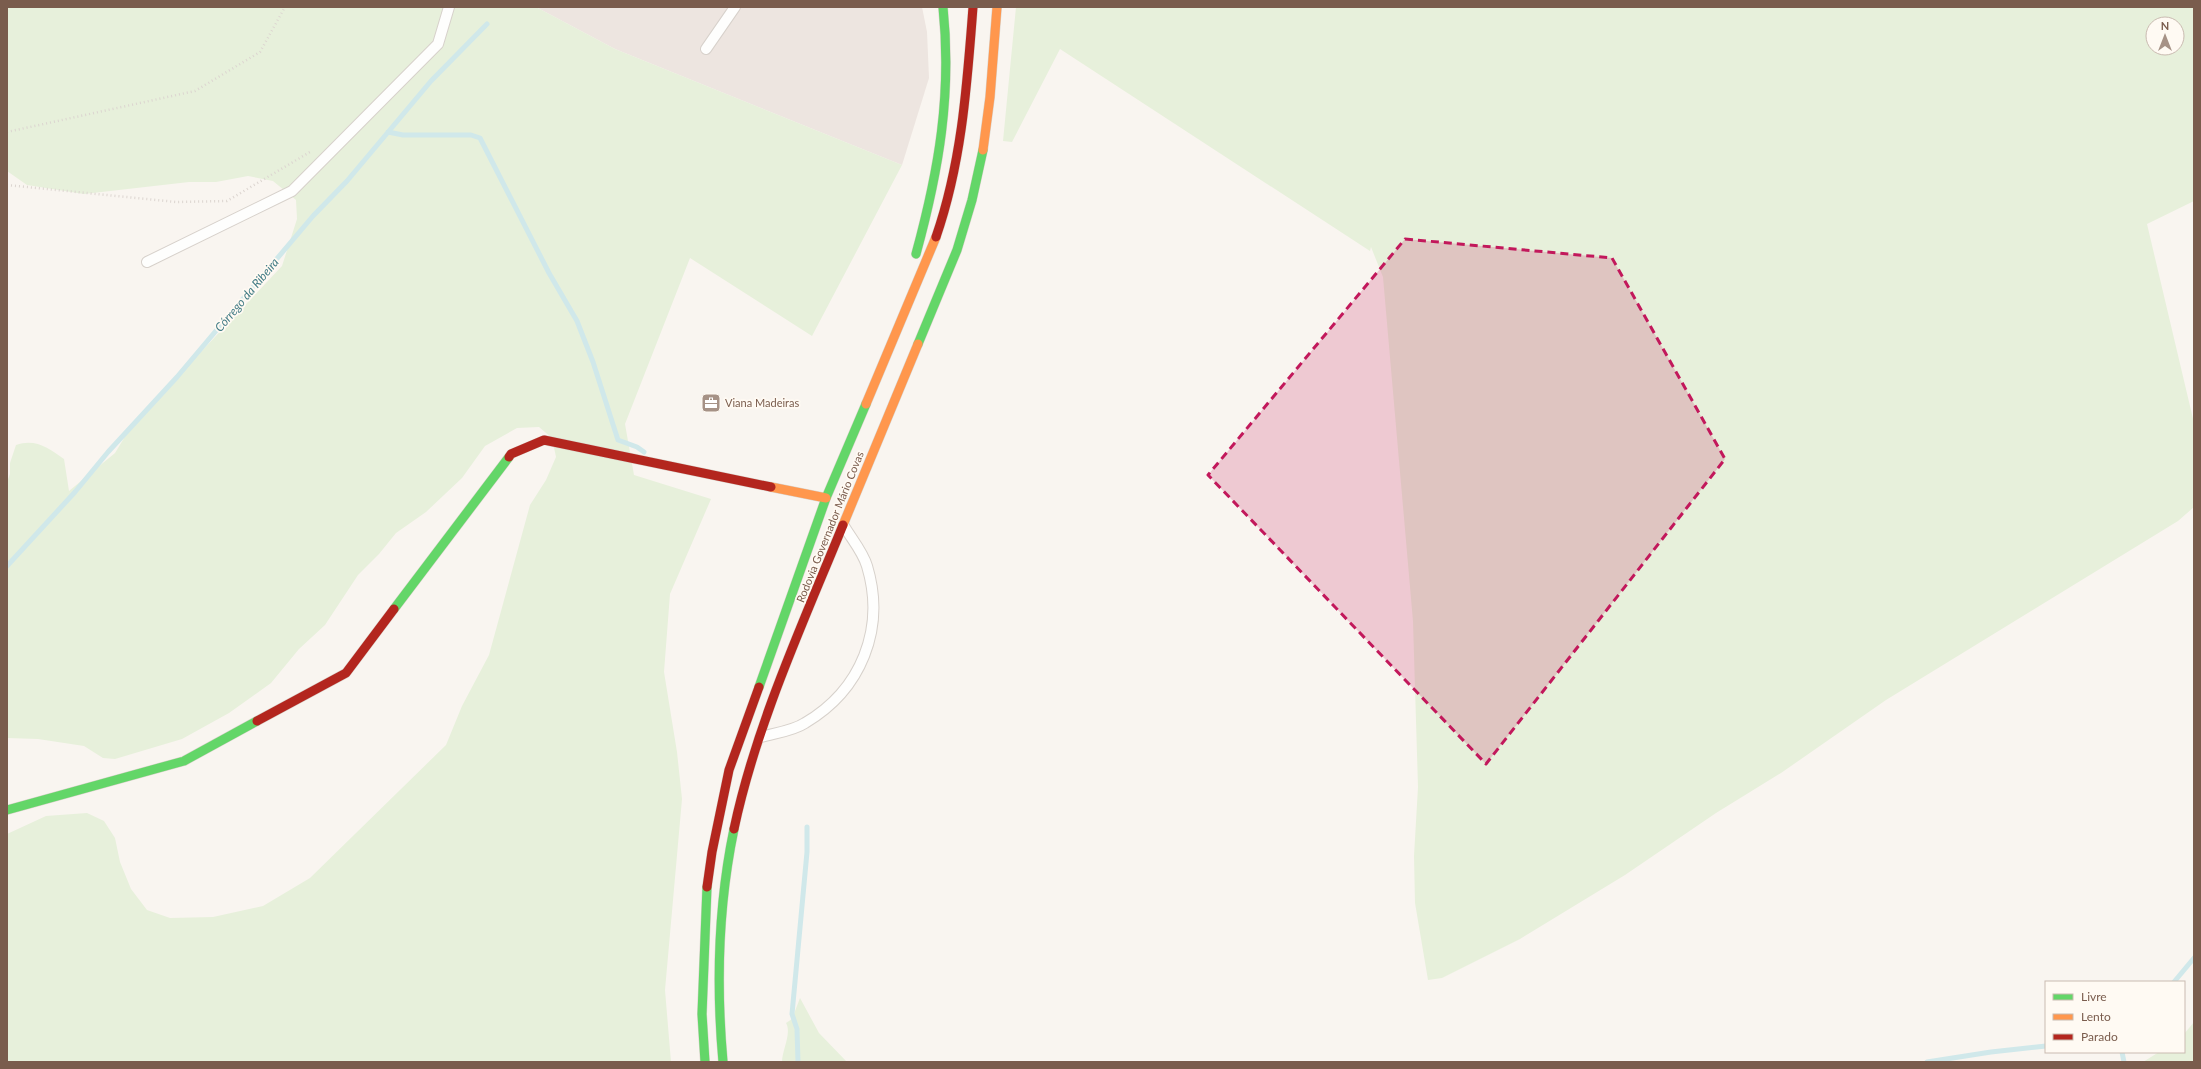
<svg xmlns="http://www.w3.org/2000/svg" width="2201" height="1069" viewBox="0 0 2201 1069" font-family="Lato,sans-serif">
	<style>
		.industrial { fill: #ede5e0 }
		.green { fill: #e7f0db; fill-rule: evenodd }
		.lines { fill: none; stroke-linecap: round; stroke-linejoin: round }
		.stream { stroke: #d0e8ea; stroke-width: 5 }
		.lane-casing { stroke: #d7d1cb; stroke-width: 12 }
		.fast-casing { stroke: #d9d2cb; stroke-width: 10 }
		.slow-casing { stroke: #d9d2cb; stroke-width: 10 }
		.jam-casing { stroke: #d9d2cb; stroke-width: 10 }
		.path { stroke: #dcd5d0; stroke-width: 2.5; stroke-dasharray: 1 3; stroke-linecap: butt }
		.lane { stroke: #fefefd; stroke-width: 10 }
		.fast { stroke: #63d668; stroke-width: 9 }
		.slow { stroke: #ff974d; stroke-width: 9 }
		.jam { stroke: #b3261e; stroke-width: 9 }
		.marked { fill: #c2185b; fill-opacity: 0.2; stroke: #c2185b; stroke-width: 3; stroke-dasharray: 8 5; stroke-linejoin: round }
		.labels { text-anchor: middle; stroke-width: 3.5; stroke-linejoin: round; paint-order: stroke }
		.poi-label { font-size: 11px; fill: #7a5c4d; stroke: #fffaf3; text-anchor: start }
		.street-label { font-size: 11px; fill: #7a5c4d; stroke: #fffaf3 }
		.water-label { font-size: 12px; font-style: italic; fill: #437c86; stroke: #fffaf3 }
	</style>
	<rect width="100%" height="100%" fill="#f9f5f0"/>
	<path class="industrial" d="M 536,7 L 922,7 L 927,32 L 929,78 L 902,165 L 615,49 Z"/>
	<path class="green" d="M 7,7 L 536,7 L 615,49 L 902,165 L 812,336 L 690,258 L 625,424 L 634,475 L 711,499 L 670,594 L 664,672 L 677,752 L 682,799 L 665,990 L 671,1062 L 7,1062 L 7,834 L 46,816 L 87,813 L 104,821 L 115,838 L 120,862 L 131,889 L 147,910 L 170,918 L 213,917 L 263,906 L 310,878 L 446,745 L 462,706 L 489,655 L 530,505 L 546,480 L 556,457 L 552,438 L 539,427 L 517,428 L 485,446 L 462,478 L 426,512 L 396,533 L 379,554 L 358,575 L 325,625 L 299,649 L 271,683 L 229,713 L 182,739 L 115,759 L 103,758 L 84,746 L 38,739 L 7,738 L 7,482 L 10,474 L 10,463 L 16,445 C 35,438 49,448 64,459 L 69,491 L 115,453 L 132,425 L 282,266 L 297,219 L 296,200 L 273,181 L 248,176 L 216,182 L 189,182 L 84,194 L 27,185 L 7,171 Z
		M 1016,7 L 2194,7 L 2194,201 L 2147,224 L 2194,423 L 2194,507 L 2178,521 L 1886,700 L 1781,773 L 1716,813 L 1625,875 L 1520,939 L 1442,978 L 1428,980 L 1415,903 L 1414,856 L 1418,787 L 1413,621 L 1383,277 L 1371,247 L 1370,251 L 1060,49 L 1012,142 L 1003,141 ZM 2153,24 L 2177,24 L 2177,48 L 2153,48 Z
		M 800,998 L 819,1033 L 847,1062 L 782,1062 C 782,1050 792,1033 786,1023 L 792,1019 Z
		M 2194,1022 L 2194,1062 L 2143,1062 L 2159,1052 L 2184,1052 L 2184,1034 Z"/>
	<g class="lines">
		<path class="stream" d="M 388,132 L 403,135 L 471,135 L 480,138 L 549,273 L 577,321 L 593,362 L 618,440 L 637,447 L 644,452
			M 7,566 L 75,492 L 108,452 L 177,377 L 313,216 L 347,181 L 431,81 L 487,24
			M 2174,982 L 2194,958
			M 2122,1052 L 2124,1062
			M 798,1062 L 797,1029 L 792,1014 L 807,852 L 807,827
			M 1927,1062 L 1991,1052 L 2046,1046"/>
		<g class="lane-casing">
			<path id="lane" d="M 706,49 L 735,7
				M 147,262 L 292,191 L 438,44 L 449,7
				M 761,737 C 775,733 793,731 805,723 C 861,690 886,629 867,566 C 863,552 851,538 844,526"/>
		</g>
		<g class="fast-casing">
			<path id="fast" d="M 916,254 C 939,170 952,94 943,7
				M 918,344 L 957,250 L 972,200 L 983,150
				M 394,609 L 509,457
				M 759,687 L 826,498 L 866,404
				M 7,810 L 184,761 L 257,721
				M 705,1062 L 702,1014 L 707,887
				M 723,1062 C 716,984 718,906 734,829"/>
		</g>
		<g class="slow-casing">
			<path id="slow" d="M 983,150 L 990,97 L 997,7
				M 866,404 L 936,237
				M 771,487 L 826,498
				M 843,525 L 918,344"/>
		</g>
		<g class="jam-casing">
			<path id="jam" d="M 936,237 C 962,162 967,85 973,7
				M 509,457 L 511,454 L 544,440 L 771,487
				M 257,721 L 346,673 L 394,609
				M 734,829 C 756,725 803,623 843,525
				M 707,887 L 712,852 L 729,770 L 759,687"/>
		</g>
		<path class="path" d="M 7,132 L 195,91 L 260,52 L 285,7
			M 7,185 L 176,202 L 227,201 L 310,152"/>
		<use href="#lane" class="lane"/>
		<use href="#fast" class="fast"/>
		<use href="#slow" class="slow"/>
		<use href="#jam" class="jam"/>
	</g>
	<path class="marked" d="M 1405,239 L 1612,258 L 1725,459 L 1486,764 L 1208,475 Z"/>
	<defs>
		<g id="office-square" transform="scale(1)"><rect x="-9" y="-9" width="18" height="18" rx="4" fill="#a69286" stroke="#fffaf3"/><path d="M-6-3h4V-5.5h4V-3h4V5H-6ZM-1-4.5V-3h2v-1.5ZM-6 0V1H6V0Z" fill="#fff"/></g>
	</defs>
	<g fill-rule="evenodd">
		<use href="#office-square" x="711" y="403"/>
	</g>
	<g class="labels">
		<g class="poi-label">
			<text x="725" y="407">Viana Madeiras</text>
		</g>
		<g class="street-label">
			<text transform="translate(830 527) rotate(-68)" y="4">Rodovia Governador Mário Covas</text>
		</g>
		<g class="water-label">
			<text transform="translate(247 295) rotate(-50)" y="4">Córrego da Ribeira</text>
		</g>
	</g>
	<rect width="2201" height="1069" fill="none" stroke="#7a5c4d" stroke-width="16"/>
	<rect x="2045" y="981" width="140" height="72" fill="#fffaf3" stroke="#cabbb1"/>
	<rect x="2053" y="994" width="20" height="6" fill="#63d668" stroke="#cabbb1"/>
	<text x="2081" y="1001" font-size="12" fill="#7a5c4d">Livre</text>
	<rect x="2053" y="1014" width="20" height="6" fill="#ff974d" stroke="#cabbb1"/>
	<text x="2081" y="1021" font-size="12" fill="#7a5c4d">Lento</text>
	<rect x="2053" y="1034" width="20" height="6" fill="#b3261e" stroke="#cabbb1"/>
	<text x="2081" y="1041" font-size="12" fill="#7a5c4d">Parado</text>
	<g transform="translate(2165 36)"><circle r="19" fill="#fffaf3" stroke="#cabbb1"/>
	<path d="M0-3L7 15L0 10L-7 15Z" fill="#a69286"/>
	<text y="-6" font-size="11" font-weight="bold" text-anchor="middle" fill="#7a5c4d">N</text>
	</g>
</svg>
